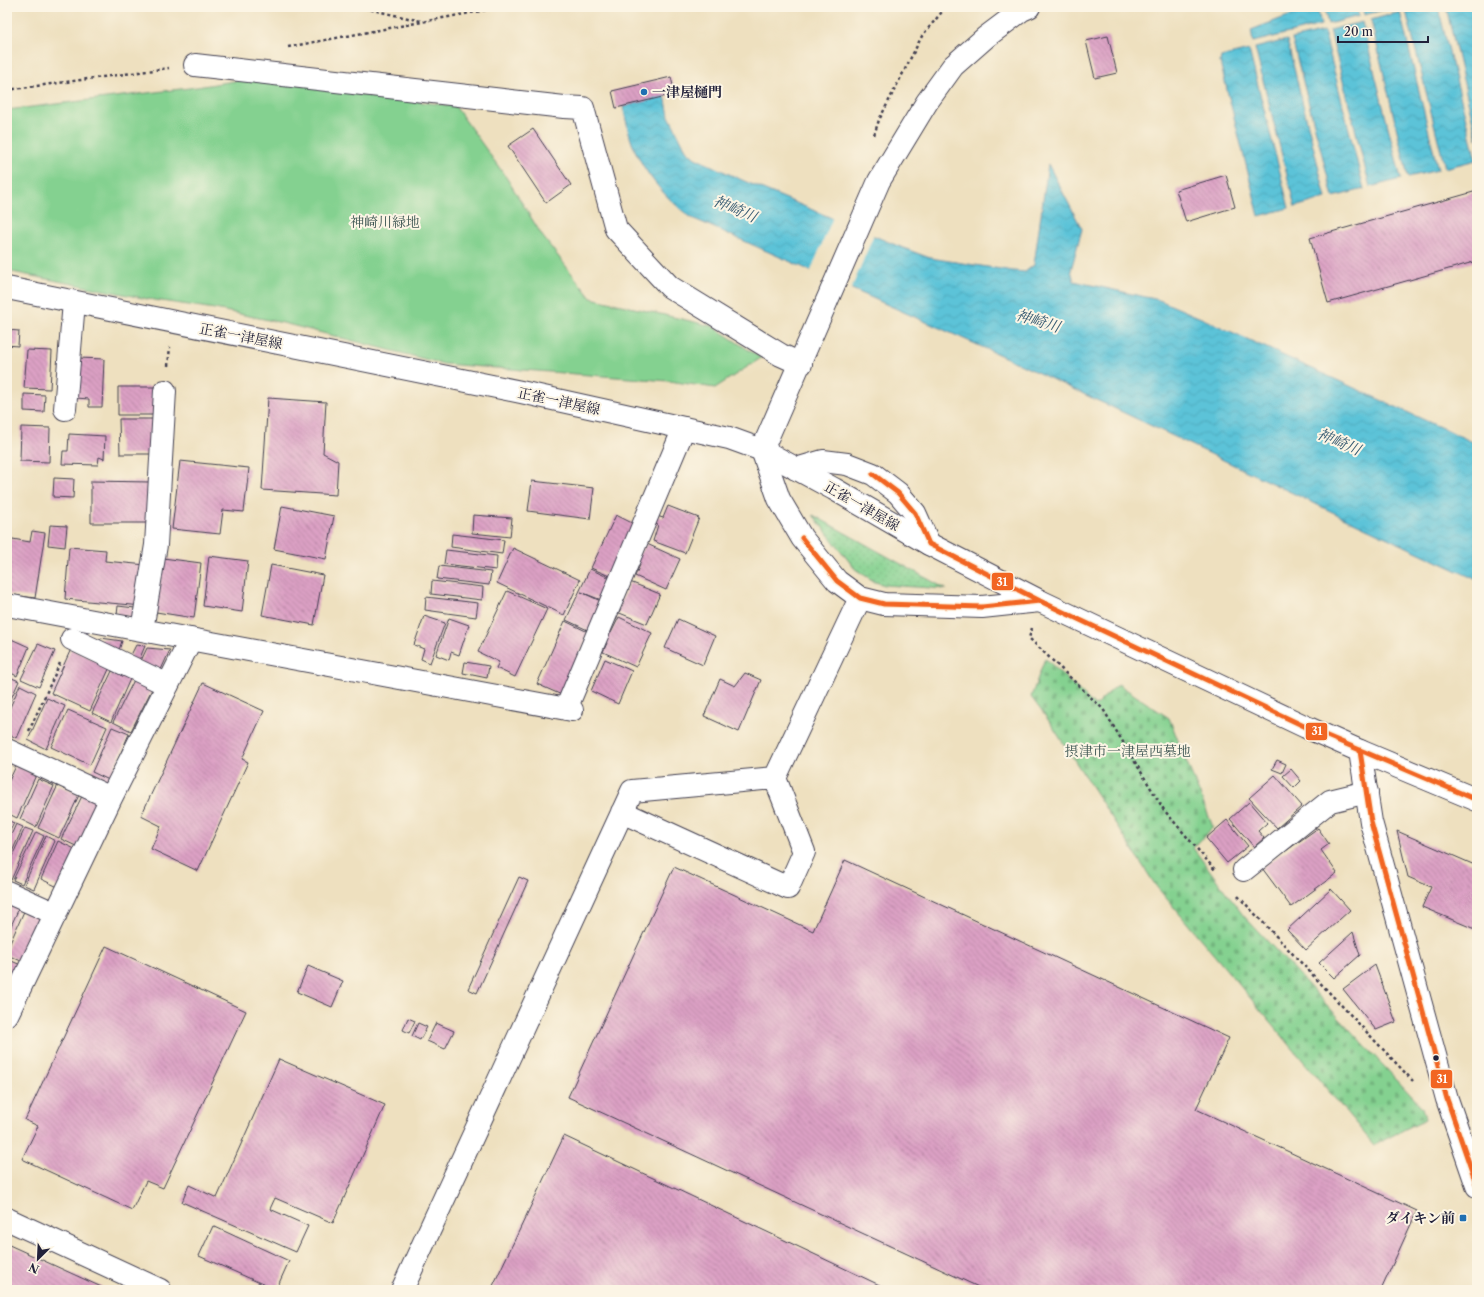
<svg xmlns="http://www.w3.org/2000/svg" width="1484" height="1297" viewBox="0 0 1484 1297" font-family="'Libre Caslon Text','Noto Serif JP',serif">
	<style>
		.grass { fill: url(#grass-dots); stroke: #537a66 }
		.cemetery { fill: url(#cemetery-stones); stroke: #537a66 }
		.park { fill: #84d190; stroke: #537a66 }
		.water { fill: url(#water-waves); stroke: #3e728a }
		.pier { fill: #eee0bf }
		.building { fill: url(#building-back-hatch) }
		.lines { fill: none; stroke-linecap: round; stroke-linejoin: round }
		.minor-casing { stroke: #413e4f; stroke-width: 24 }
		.major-casing { stroke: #413e4f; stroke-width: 24 }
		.path { stroke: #413e4f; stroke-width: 2.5; stroke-dasharray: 3 3; stroke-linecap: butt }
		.minor { stroke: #fff; stroke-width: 22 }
		.major { stroke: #fff; stroke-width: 22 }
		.bus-1-casing { stroke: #fcf5e5; stroke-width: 8 }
		.bus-1 { stroke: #f26522; stroke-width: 5 }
		.poi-dot { fill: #1f6fb2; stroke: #fcf5e5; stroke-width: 1.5 }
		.bus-dot { fill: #22223b; stroke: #fcf5e5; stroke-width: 1.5 }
		.labels { text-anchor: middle; stroke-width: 4; stroke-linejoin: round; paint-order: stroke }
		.poi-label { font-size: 14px; font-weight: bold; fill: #22223b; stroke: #fcf5e5; text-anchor: start }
		.park-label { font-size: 14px; fill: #3f5754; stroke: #fcf5e5 }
		.street-label { font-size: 14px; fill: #22223b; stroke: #fcf5e5 }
		.water-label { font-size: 15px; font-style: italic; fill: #365a72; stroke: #fcf5e5 }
		.line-badge { stroke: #fcf5e5; stroke-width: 1.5 }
		.badge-label { font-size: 11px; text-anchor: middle; font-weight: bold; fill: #fff }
	</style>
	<defs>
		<pattern id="grass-dots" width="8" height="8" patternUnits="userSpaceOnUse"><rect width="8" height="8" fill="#84d190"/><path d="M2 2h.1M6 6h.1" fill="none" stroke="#72b37d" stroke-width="1.8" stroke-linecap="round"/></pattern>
		<pattern id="cemetery-stones" width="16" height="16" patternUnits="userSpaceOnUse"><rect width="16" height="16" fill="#84d190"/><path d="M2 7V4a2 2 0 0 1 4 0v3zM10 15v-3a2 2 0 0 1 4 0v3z" fill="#72b37d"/></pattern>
		<pattern id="water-waves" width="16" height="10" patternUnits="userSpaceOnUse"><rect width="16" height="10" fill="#5bc3d8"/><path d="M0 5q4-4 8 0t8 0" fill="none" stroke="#4fa7ba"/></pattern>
		<pattern id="building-back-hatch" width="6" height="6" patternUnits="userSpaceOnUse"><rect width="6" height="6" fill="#dca0c4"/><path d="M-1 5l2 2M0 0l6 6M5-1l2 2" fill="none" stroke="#b282a0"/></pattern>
	</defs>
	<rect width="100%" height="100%" fill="#fcf5e5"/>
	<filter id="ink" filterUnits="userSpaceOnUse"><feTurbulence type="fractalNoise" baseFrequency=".025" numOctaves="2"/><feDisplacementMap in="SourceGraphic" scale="8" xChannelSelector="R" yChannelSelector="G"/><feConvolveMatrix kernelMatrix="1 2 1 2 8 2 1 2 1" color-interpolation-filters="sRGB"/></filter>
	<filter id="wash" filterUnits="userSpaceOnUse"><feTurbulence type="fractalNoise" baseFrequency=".012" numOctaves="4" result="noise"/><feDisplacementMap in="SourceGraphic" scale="16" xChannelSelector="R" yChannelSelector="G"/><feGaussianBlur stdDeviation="0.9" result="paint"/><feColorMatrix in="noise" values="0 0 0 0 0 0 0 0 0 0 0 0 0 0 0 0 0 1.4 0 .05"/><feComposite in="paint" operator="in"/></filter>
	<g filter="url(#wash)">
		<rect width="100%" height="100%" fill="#eee0bf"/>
		<path class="grass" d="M 813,515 L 946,589 L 885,585 L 875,582 L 855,569 Z"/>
		<path class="cemetery" d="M 1045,658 L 1095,706 L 1118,684 L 1169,718 L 1213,827 L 1193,848 L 1243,915 L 1422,1107 L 1425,1119 L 1374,1145 L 1156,886 L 1049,721 L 1031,697 Z"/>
		<path class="park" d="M 258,77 L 371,96 L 455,106 L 506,177 L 543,237 L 591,298 L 712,326 L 761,358 L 715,388 L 669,381 L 444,364 L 283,323 L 215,309 L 148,299 L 7,271 L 7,110 L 197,87 Z"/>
		<path class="water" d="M 1312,7 L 1317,7 L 1321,25 L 1253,42 L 1251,30 Z
			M 1324,7 L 1356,7 L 1359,16 L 1328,24 Z
			M 1362,7 L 1395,7 L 1364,15 Z
			M 1422,7 L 1438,7 L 1476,160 L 1445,168 L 1406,11 Z
			M 1446,7 L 1477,7 L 1477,139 Z
			M 1400,12 L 1438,170 L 1408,177 L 1371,20 Z
			M 1362,22 L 1401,179 L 1370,187 L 1330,30 Z
			M 1324,31 L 1364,189 L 1333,197 L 1292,39 Z
			M 1287,40 L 1326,198 L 1295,207 L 1255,48 Z
			M 1249,50 L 1289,208 L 1259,216 L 1220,62 L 1221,57 Z
			M 665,95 L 669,116 L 686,150 L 695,158 L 744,181 L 898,246 L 930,258 L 1013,271 L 1025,272 L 1034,265 L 1048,164 L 1082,229 L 1071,270 L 1074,281 L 1159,300 L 1201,318 L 1477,444 L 1477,580 L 1345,518 L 1135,418 L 998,354 L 690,217 C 665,197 644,174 632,143 C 628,132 626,119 623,107 Z"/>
		<path class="pier" d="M 833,217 L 874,234 L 850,292 L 810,273 Z"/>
		<g id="blocks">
			<path class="building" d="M 1108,36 L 1117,73 L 1095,78 L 1086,41 Z
				M 671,77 L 675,94 L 616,108 L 612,91 Z
				M 533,129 L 571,185 L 546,203 L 508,146 Z
				M 1226,175 L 1235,207 L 1186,222 L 1176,190 Z
				M 1477,191 L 1477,261 L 1328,303 L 1310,238 Z
				M 7,330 L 19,331 L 18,346 L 7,345 Z
				M 27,350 L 52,351 L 50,389 L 24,388 Z
				M 78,358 L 104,359 L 102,407 L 89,407 L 89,399 L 76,398 Z
				M 118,387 L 156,387 L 156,415 L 118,415 Z
				M 24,394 L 45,395 L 44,412 L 24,411 Z
				M 268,398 L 326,402 L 323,453 L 338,461 L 336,495 L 262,490 Z
				M 119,419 L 157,419 L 157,454 L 120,454 Z
				M 21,427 L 50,428 L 49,462 L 20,461 Z
				M 69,434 L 105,436 L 104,459 L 99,457 L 98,465 L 62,464 L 63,451 L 68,451 Z
				M 180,461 L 249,468 L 244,512 L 223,510 L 220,534 L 172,529 Z
				M 54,478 L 74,479 L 73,498 L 53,497 Z
				M 91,481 L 150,482 L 150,523 L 91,523 Z
				M 532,481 L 594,488 L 590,519 L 528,511 Z
				M 282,506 L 334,516 L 326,559 L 274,549 Z
				M 668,506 L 699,518 L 685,553 L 653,541 L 658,525 L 650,522 L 654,515 L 663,518 Z
				M 473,515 L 512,518 L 510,537 L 472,533 Z
				M 616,515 L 638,526 L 614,578 L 591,568 Z
				M 50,525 L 67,526 L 65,547 L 48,545 Z
				M 32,531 L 45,533 L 35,598 L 7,594 L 7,538 L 30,542 Z
				M 452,534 L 504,540 L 502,554 L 451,547 Z
				M 647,544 L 680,559 L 666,590 L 635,576 L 640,565 L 633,562 Z
				M 69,547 L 106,550 L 105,561 L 146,565 L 143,606 L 65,599 Z
				M 513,548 L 580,580 L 564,615 L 497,583 Z
				M 446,550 L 497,556 L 496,570 L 444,564 Z
				M 209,556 L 248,561 L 242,612 L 203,606 Z
				M 163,558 L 201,563 L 194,618 L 156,612 Z
				M 271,565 L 323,575 L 314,625 L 262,615 Z
				M 439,566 L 491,572 L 489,585 L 437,579 Z
				M 590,569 L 616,581 L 606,602 L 581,592 L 605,603 L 592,632 L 566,620 Z
				M 432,581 L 483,587 L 482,600 L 431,594 Z
				M 630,582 L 660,594 L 647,624 L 617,612 Z
				M 507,591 L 547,609 L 515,677 L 496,668 L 499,662 L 478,652 Z
				M 426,597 L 478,603 L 476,617 L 425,610 Z
				M 118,606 L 135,608 L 134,617 L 117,615 Z
				M 424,616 L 445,623 L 430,663 L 421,659 L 424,649 L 414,645 Z
				M 619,617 L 652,633 L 636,667 L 603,652 L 607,643 L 601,636 L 604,630 L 611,633 Z
				M 449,618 L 469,625 L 459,655 L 451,652 L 449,660 L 436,655 Z
				M 678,619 L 715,636 L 703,665 L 665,648 Z
				M 565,621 L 588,632 L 564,696 L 537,684 Z
				M 9,638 L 29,647 L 17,676 L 7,671 L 7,643 Z
				M 101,638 L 122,641 L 118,653 L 98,646 Z
				M 38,644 L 55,651 L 39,687 L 21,679 Z
				M 136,645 L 145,646 L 137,665 L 128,661 Z
				M 147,648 L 170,650 L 159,674 L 139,665 Z
				M 71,649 L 110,667 L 90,711 L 51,693 Z
				M 605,659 L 632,671 L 618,704 L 591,691 Z
				M 465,662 L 489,666 L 487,678 L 463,673 Z
				M 112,671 L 130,679 L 111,722 L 92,713 Z
				M 745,673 L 761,680 L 739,732 L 704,716 L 720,679 L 735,686 Z
				M 7,676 L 19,681 L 7,708 Z
				M 136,676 L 154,685 L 131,731 L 113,722 Z
				M 203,683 L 264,711 L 242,759 L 248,762 L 198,871 L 151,849 L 161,826 L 141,816 Z
				M 20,685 L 36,693 L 16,738 L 7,733 L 7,714 Z
				M 47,698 L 65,706 L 46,749 L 28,740 Z
				M 68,710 L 107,727 L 90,765 L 51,747 Z
				M 112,727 L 129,734 L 109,780 L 92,772 Z
				M 1277,760 L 1286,764 L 1282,773 L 1272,769 Z
				M 16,766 L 36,775 L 17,818 L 7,813 L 7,785 Z
				M 1291,769 L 1301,781 L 1294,788 L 1283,776 Z
				M 1275,775 L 1302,806 L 1277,828 L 1249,798 Z
				M 38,779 L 54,786 L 36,827 L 20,819 Z
				M 58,785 L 79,795 L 59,838 L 38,828 Z
				M 83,794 L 99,801 L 78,847 L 61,839 Z
				M 1249,802 L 1267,823 L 1258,831 L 1264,838 L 1254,847 L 1230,819 Z
				M 7,820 L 14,823 L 7,837 Z
				M 1227,820 L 1248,846 L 1227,863 L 1206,838 Z
				M 16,824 L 23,827 L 7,863 L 7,844 Z
				M 25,828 L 33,831 L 11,880 L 7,878 L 7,867 Z
				M 1318,828 L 1329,844 L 1321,850 L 1337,873 L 1291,907 L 1262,868 Z
				M 1397,831 L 1477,866 L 1477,930 L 1422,907 L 1431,887 L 1408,877 Z
				M 36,832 L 44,836 L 22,884 L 13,880 Z
				M 46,836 L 55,841 L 34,889 L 24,885 Z
				M 58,841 L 77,850 L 60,888 L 41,879 Z
				M 845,860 L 1229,1038 L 1196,1109 L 1417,1211 L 1381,1290 L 985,1290 L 568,1097 L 674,867 L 813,931 Z
				M 519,877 L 528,881 L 477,993 L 468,989 Z
				M 1331,889 L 1350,910 L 1306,950 L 1287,930 Z
				M 7,903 L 19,908 L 7,935 Z
				M 25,909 L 46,918 L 26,963 L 7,955 L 7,950 Z
				M 1353,932 L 1360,955 L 1334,978 L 1319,963 Z
				M 106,946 L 246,1011 L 163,1188 L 146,1181 L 132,1210 L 22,1159 L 38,1126 L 25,1120 Z
				M 7,959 L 23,966 L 7,1002 Z
				M 1375,965 L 1396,1022 L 1376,1030 L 1343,989 Z
				M 308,966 L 343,981 L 332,1007 L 297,992 Z
				M 408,1018 L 415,1021 L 409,1033 L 403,1030 Z
				M 418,1023 L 427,1027 L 420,1040 L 412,1036 Z
				M 436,1023 L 454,1031 L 445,1049 L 427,1041 Z
				M 279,1059 L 385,1105 L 333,1223 L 275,1198 L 270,1209 L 308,1226 L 296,1252 L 182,1202 L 189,1185 L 217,1198 Z
				M 564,1136 L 890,1290 L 491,1290 Z
				M 213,1226 L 289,1261 L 276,1290 L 199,1256 Z
				M 7,1244 L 108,1290 L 7,1290 Z"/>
		</g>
	</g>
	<g filter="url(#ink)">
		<use href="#blocks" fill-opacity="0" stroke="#413e4f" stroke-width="1"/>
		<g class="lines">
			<g class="minor-casing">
				<path id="minor" d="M 1029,7 L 1022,10 L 986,37 L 953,66 L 927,102 L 879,181 L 762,450 L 779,499 L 802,538 L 837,581 L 860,598 L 884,604 L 982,607 L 1040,601
					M 195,65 L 564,107 L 583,108 L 616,229 L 670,287 L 781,355 L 801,364
					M 65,409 L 74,302
					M 796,469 L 823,461 L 847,464 L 873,474 L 898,493 L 915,513 L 929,544
					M 7,605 L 572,710
					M 142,630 L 156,545 L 165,391
					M 72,639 L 168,685
					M 566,709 L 684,428
					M 7,750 L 111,798
					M 1360,751 L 1477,800
					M 622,812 L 788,888 L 804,852 L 775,778
					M 1244,870 L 1330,801 L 1367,792
					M 7,892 L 56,914
					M 7,1015 L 111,798 L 191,639
					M 7,1219 L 160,1290
					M 402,1290 L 632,791 L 775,778 L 860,598"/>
			</g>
			<g class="major-casing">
				<path id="major" d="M 7,288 L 521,392 L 729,438 L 762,450 L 834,489 L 929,544 L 1040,601 L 1306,727 L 1360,751 L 1371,822 L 1447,1099 L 1477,1186"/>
			</g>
			<path class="path" d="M 359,7 L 421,21
				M 288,47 L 502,7
				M 7,90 L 169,68
				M 874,135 L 879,120 L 922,36 L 946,7
				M 168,366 L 170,347
				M 1032,628 L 1029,638 L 1103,709 L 1164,810 L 1216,871
				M 29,731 L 60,663
				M 1238,896 L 1413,1081"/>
			<use href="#minor" class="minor"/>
			<use href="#major" class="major"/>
			<g class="bus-1-casing">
				<path id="bus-1" d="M 873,474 L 898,493 L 915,513 L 929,544 L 1040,601 L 1306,727 L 1477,800
					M 802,538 L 837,581 L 860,598 L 884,604 L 982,607 L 1040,601
					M 1360,751 L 1371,822 L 1447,1099 L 1477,1186"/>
			</g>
			<use href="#bus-1" class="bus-1"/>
		</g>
	</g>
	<g class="poi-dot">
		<circle cx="644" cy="92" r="4"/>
		<rect x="1459" y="1214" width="8" height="8" rx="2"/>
	</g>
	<circle class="bus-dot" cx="1436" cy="1058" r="3.5"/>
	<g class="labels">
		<g class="poi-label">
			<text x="652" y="97">一津屋樋門</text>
			<text x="1455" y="1223" text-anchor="end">ダイキン前</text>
		</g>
		<g class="park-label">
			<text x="385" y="227">神崎川緑地</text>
			<text x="1128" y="756">摂津市一津屋西墓地</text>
		</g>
		<g class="street-label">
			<text transform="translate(241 336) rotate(11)" y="5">正雀一津屋線</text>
			<text transform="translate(559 401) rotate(12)" y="5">正雀一津屋線</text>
			<text transform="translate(862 506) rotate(30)" y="5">正雀一津屋線</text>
		</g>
		<g class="water-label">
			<text transform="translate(735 209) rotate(23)" y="5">神崎川</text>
			<text transform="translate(1038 321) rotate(17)" y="5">神崎川</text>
			<text transform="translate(1339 442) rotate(23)" y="5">神崎川</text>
		</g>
	</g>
	<g class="line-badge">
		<rect x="991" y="572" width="23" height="19" rx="4" fill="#f26522"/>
		<rect x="1305" y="722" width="23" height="19" rx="4" fill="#f26522"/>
		<rect x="1430" y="1069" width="23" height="20" rx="4" fill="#f26522"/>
	</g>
	<g class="badge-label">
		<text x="1002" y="586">31</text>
		<text x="1317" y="735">31</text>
		<text x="1442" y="1083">31</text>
	</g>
	<rect width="1484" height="1297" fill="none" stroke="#fcf5e5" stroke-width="24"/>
	<g transform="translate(38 1259) rotate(204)" stroke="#fcf5e5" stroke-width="3" paint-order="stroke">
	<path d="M0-3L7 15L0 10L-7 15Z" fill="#22223b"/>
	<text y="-6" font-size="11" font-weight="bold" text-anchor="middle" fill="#22223b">N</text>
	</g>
	<path d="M1338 36v6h90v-6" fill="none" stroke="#22223b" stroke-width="2"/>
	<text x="1344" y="36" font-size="12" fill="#22223b" stroke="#fcf5e5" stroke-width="3" paint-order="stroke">20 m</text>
</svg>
